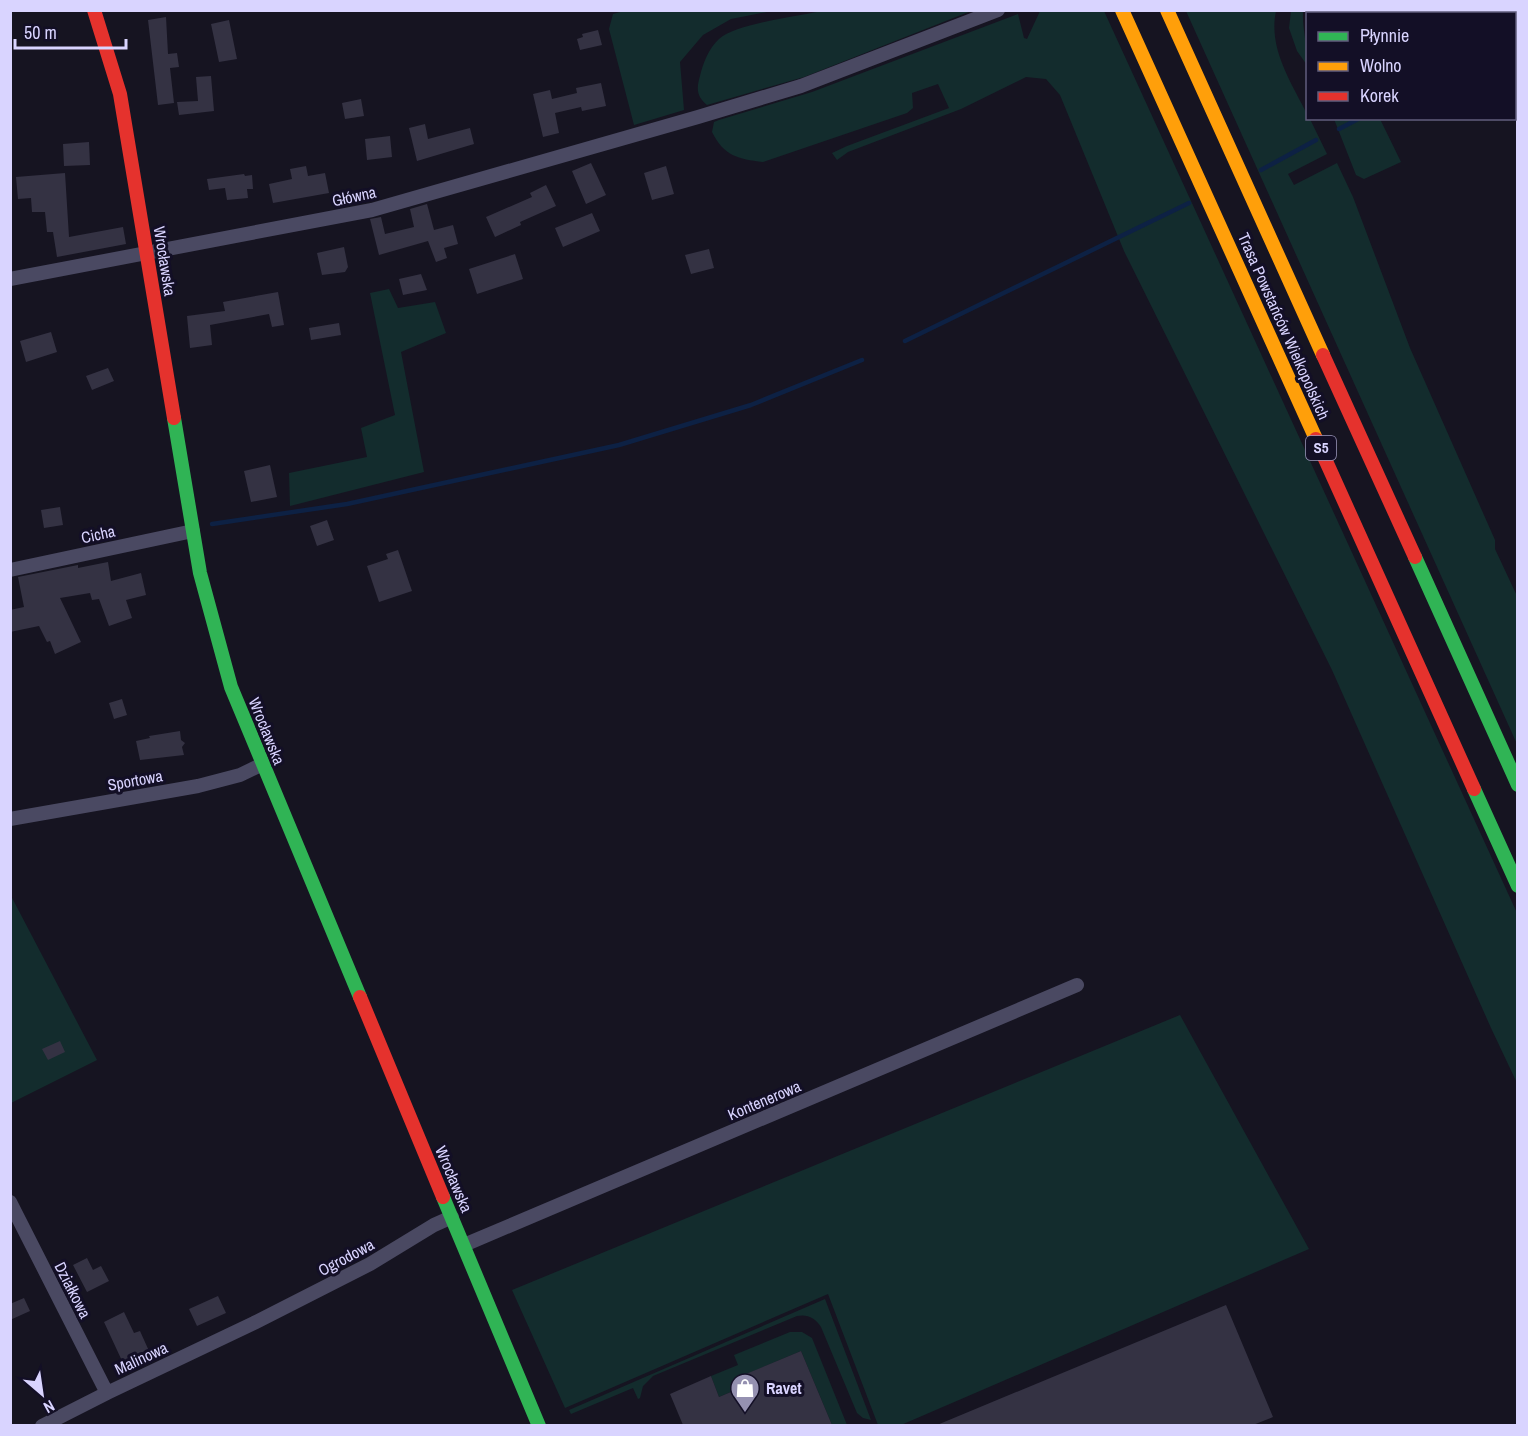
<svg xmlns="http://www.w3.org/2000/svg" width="1528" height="1436" viewBox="0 0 1528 1436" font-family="'Archivo Narrow',sans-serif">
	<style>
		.green { fill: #132c2d }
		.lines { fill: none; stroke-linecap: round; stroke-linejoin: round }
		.stream { stroke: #0d2144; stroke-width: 4.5 }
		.building { fill: #343243 }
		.street { stroke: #4a4962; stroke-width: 14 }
		.fast { stroke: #30b455; stroke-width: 14 }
		.slow { stroke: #ff9f0a; stroke-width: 14 }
		.jam { stroke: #e5322d; stroke-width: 14 }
		.labels { text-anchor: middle; stroke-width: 6; stroke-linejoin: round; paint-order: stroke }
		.shield { fill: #130f26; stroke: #9e99be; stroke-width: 1.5 }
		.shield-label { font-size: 15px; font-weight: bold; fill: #d9d4ff }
		.street-label { font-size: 16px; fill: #d9d4ff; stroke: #130f26 }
		.poi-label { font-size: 16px; font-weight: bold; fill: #d9d4ff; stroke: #130f26; text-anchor: start }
	</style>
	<rect width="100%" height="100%" fill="#161421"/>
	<path class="green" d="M 827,10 L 971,11 L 804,77 L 707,105 C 697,97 696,89 700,76 C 703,63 709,48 719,39 C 737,23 801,16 827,10 Z
		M 624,11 L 624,10 L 772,11 L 731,19 L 703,35 L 680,62 L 684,110 L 634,125 L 609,29 L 613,14 Z
		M 1040,11 L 1104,11 L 1517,913 L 1517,1083 L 1491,1028 L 1332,670 L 1124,251 L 1060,95 L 1046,79 L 1026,77 L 961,109 L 848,152 L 837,160 L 832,153 L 847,146 L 949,108 L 938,84 L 912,93 L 913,108 L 907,113 L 763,162 C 738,159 724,156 712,132 L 714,122 L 719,120 L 812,92 L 1018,14 L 1024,38 L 1027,39 Z
		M 1186,11 L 1276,11 C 1268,48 1291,82 1307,114 L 1308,118 L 1310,119 L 1327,154 L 1288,174 L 1294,185 L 1337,163 L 1353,197 L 1410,348 L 1495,540 L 1495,549 L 1517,596 L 1517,744 Z
		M 1291,11 L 1303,11 C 1302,29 1308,46 1307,65 L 1297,51 L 1289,28 Z
		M 1334,119 L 1380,119 L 1401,162 L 1364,179 L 1356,175 Z
		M 389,289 L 398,308 L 435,302 L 446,333 L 401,352 L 424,472 L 290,506 L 289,473 L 367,457 L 361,428 L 395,415 L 370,293 Z
		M 10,894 L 97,1060 L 11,1103 L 10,1103 Z
		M 1180,1015 L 1309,1249 L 901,1425 L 878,1425 L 828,1294 L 565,1408 L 512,1290 Z
		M 825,1299 L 871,1420 L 863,1418 L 857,1413 L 821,1327 C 815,1318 808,1314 797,1316 L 653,1376 L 643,1386 L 640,1398 L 638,1399 L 633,1388 L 571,1414 L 569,1410 Z
		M 790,1332 L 802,1332 L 812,1338 L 847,1425 L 832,1425 L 801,1351 L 742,1376 L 745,1386 L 719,1397 L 711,1376 L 738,1365 L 734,1355 Z"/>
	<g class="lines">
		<path class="stream" d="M 1514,39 L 1518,38
			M 1339,129 L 1360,118
			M 1261,170 L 1316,140
			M 905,341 L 1189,203
			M 212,524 L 347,504 L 619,445 L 751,405 L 862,360"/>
	</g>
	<path class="building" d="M 166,17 L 168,54 L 177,53 L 179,67 L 170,68 L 174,103 L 158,105 L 148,20 Z
		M 229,20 L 237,59 L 219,62 L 211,24 Z
		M 598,30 L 602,45 L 580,50 L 577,39 L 583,37 L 582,34 Z
		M 211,76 L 214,111 L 179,115 L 177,102 L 198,101 L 196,77 Z
		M 601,83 L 606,106 L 582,111 L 581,107 L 555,113 L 559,133 L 543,137 L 533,94 L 550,90 L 552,99 L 577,93 L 576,88 Z
		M 361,99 L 364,116 L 345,119 L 342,103 Z
		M 425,124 L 428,139 L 470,128 L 474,144 L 417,161 L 409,128 Z
		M 390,136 L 392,157 L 367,160 L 365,139 Z
		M 89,142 L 90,165 L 64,166 L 63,144 Z
		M 591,163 L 606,195 L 586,204 L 572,171 Z
		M 306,166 L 308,176 L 325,173 L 329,193 L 273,203 L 269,184 L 292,179 L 290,169 Z
		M 666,166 L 674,194 L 652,200 L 644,173 Z
		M 65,173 L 69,237 L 123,227 L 126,244 L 57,257 L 53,232 L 47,232 L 45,212 L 32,212 L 31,198 L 18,199 L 16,177 Z
		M 244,174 L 245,176 L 252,175 L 253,189 L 247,189 L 248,198 L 227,200 L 225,188 L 209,190 L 207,179 Z
		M 546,185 L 556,206 L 520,222 L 521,225 L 495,237 L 486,217 L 532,197 L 530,193 Z
		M 427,204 L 434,230 L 453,225 L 458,244 L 444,248 L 447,258 L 436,262 L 428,241 L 379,255 L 370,219 L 381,217 L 385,234 L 414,227 L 410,209 Z
		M 592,213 L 600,231 L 563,247 L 555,228 Z
		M 344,247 L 348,267 L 345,272 L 322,275 L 317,253 Z
		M 709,249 L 714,268 L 691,274 L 685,255 Z
		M 515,254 L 523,279 L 477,294 L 469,269 Z
		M 421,274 L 427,290 L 403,295 L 399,279 Z
		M 278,292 L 284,325 L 272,327 L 269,314 L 210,325 L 212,345 L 190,348 L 187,316 L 225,311 L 223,302 Z
		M 339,323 L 341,335 L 311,340 L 309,328 Z
		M 51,332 L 57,352 L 26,362 L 20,341 Z
		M 108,368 L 114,381 L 92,390 L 86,376 Z
		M 270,465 L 277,497 L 251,502 L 244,471 Z
		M 60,507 L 63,525 L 44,528 L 41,510 Z
		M 327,520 L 334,540 L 317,546 L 310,526 Z
		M 398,550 L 412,591 L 379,602 L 367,566 L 388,559 L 386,554 Z
		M 108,562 L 111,581 L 141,573 L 146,595 L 126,600 L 132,618 L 109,626 L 99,599 L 92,600 L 90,593 L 60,598 L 81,642 L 55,654 L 50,641 L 47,642 L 39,626 L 10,632 L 10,610 L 24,607 L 18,577 L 78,565 L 78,568 Z
		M 122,699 L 127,715 L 114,719 L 109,703 Z
		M 180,731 L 181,740 L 185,743 L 182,747 L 184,755 L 140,760 L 136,741 L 150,738 L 149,736 Z
		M 60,1041 L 65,1052 L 48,1060 L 42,1049 Z
		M 87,1258 L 93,1270 L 101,1266 L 109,1281 L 87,1292 L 73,1265 Z
		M 218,1296 L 226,1313 L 197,1326 L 189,1309 Z
		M 24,1298 L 30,1311 L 10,1320 L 10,1304 Z
		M 1226,1305 L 1273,1417 L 1253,1425 L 937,1425 Z
		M 124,1312 L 134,1333 L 140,1331 L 149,1351 L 123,1363 L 104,1322 Z
		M 801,1351 L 832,1425 L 683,1425 L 670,1394 L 711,1376 L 719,1397 L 745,1386 L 741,1376 Z"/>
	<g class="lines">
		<path class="street" d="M 10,279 L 372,210 L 698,117 L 801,86 L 998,10
			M 10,570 L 193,531
			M 10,819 L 198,786 L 240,775 L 263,764
			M 10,1202 L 107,1393
			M 464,1245 L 1077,985
			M 42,1426 L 107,1393 L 254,1323 L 370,1264 L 434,1225 L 452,1217"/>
		<path class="fast" d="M 174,418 L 200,573 L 231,687 L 360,997
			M 1415,557 L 1518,785
			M 1474,789 L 1518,886
			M 443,1197 L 539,1426"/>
		<path class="slow" d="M 1122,10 L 1316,439
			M 1167,10 L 1323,355"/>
		<path class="jam" d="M 94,10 L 120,94 L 174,418
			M 1323,355 L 1415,557
			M 1316,439 L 1474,789
			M 360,997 L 443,1197"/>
	</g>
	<defs>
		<g id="shop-pin" transform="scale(1.5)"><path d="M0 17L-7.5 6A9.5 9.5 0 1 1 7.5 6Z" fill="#9591b1" stroke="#130f26"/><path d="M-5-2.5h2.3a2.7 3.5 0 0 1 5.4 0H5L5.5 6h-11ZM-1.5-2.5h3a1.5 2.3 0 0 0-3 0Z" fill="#fff"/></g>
	</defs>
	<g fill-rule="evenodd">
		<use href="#shop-pin" x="745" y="1388"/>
	</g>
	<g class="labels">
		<rect class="shield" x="1306" y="436" width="30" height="24" rx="4.5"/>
		<g class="shield-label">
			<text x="1321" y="453">S5</text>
		</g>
		<g class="street-label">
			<text transform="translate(354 196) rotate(-12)" y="6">Główna</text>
			<text transform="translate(165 261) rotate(81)" y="6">Wrocławska</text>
			<text transform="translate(1284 326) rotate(66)" y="6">Trasa Powstańców Wielkopolskich</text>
			<text transform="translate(98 534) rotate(-12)" y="6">Cicha</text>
			<text transform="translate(267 731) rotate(68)" y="6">Wrocławska</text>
			<text transform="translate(135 780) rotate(-10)" y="6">Sportowa</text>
			<text transform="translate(764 1100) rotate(-23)" y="6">Kontenerowa</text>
			<text transform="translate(454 1179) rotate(67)" y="6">Wrocławska</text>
			<text transform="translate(346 1257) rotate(-28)" y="6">Ogrodowa</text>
			<text transform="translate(73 1290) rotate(63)" y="6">Działkowa</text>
			<text transform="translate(141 1358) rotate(-25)" y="6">Malinowa</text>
		</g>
		<g class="poi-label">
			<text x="766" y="1394">Ravet</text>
		</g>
	</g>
	<rect width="1528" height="1436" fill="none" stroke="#d9d4ff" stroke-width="24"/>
	<rect x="1306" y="12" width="210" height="108" fill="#130f26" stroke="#625e7d" stroke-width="1.5"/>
	<rect x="1318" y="32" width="30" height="9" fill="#30b455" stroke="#625e7d" stroke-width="1.5"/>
	<text x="1360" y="42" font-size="18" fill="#d9d4ff">Płynnie</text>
	<rect x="1318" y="62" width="30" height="9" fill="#ff9f0a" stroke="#625e7d" stroke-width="1.5"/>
	<text x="1360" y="72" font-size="18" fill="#d9d4ff">Wolno</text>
	<rect x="1318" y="92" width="30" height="9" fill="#e5322d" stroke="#625e7d" stroke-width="1.5"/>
	<text x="1360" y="102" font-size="18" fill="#d9d4ff">Korek</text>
	<g transform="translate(42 1394) rotate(151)" stroke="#130f26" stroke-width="4.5" paint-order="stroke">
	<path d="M0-4.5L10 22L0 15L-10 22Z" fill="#d9d4ff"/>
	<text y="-9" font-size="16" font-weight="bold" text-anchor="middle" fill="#d9d4ff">N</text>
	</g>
	<path d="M15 39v9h111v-9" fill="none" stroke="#d9d4ff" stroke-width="3"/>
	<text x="24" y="39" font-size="18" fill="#d9d4ff" stroke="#130f26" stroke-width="4.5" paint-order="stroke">50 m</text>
</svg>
